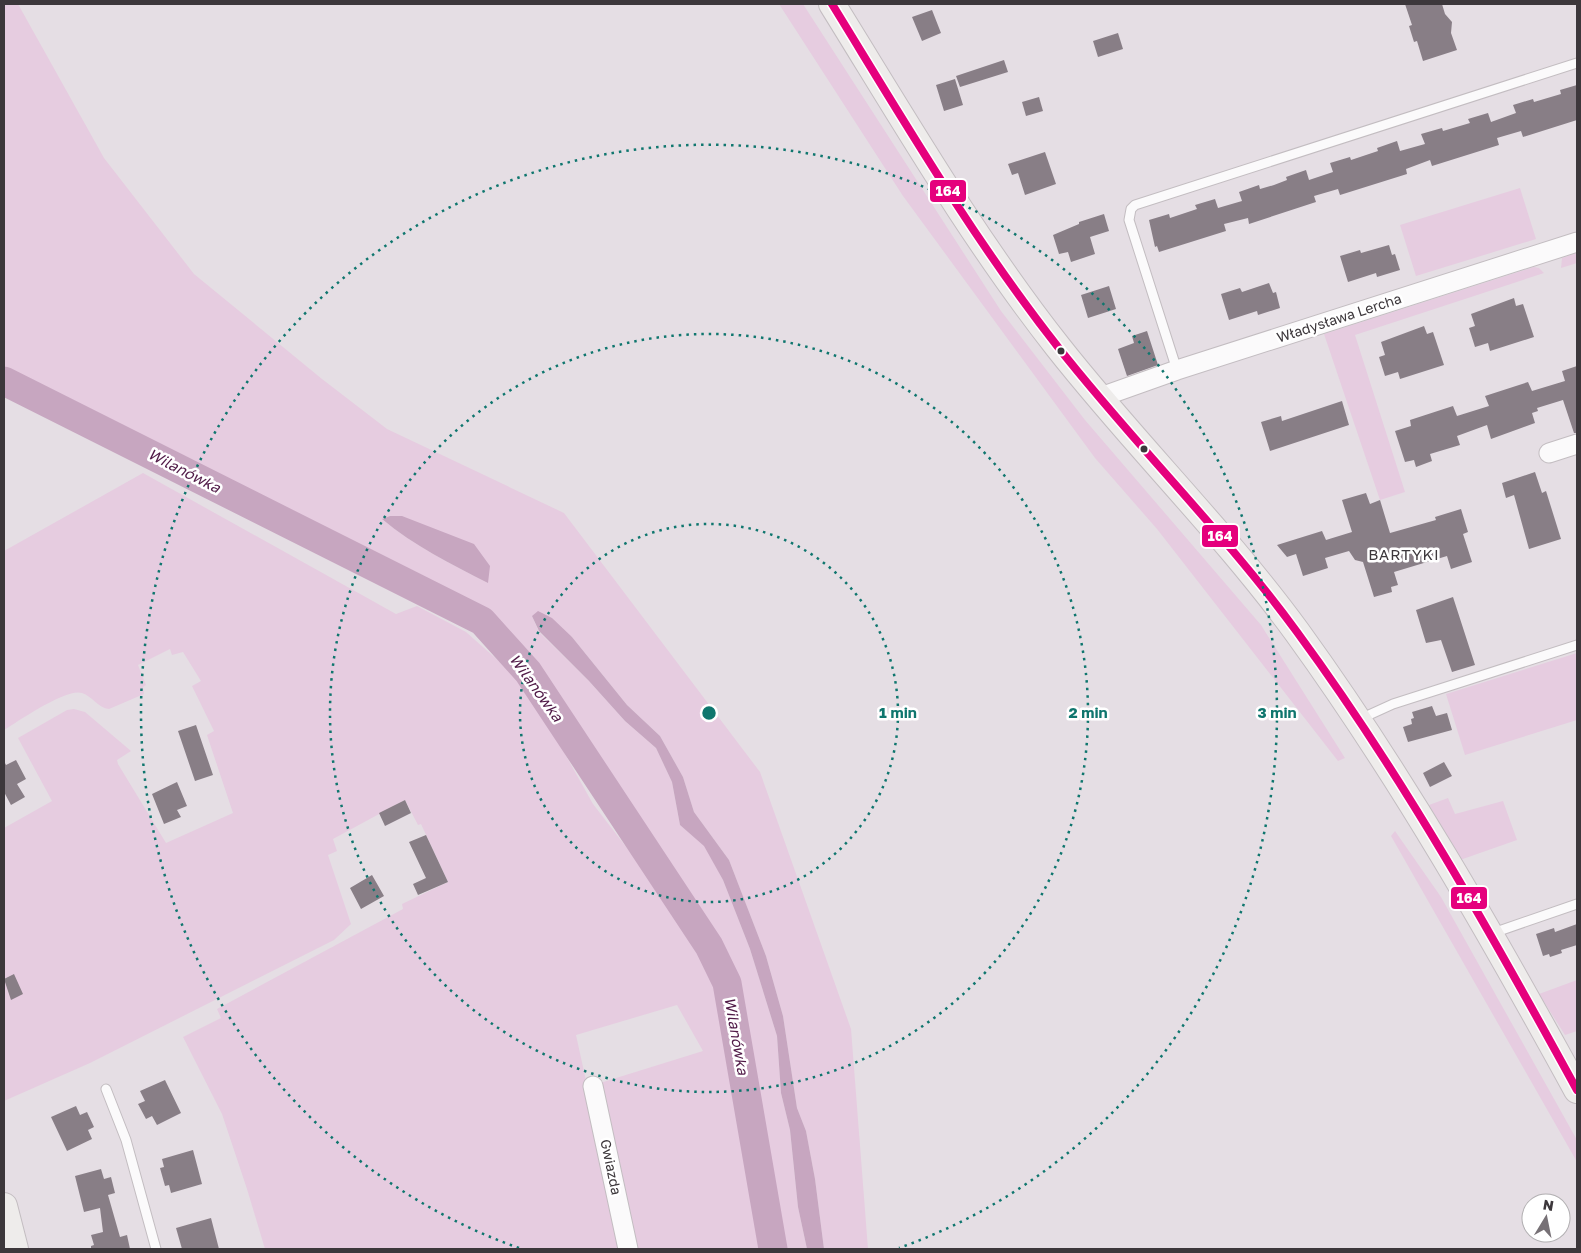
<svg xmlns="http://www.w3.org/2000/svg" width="1581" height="1253" viewBox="0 0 1581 1253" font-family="'Golos Text',sans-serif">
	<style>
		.green { fill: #e6cce0; fill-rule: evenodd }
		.water { fill: #c7a6c0 }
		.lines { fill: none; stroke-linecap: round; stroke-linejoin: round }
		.river { stroke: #c7a6c0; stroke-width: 29 }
		.building { fill: #887e86 }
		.lane-casing { stroke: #c3bdc1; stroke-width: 11 }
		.street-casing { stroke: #c3bdc1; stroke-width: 21 }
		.secondary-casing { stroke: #c3bdc1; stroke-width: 28 }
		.lane { stroke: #fbfafb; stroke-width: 9 }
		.street { stroke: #fbfafb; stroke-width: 19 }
		.secondary { stroke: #eeeceb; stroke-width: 26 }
		.bus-1-casing { stroke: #fff; stroke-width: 11 }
		.bus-1 { stroke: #e5007d; stroke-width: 8 }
		.ring { fill: none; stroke: #0f766e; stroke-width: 2.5; stroke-dasharray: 2.5 5 }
		.bus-dot { fill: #3c373b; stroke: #fff; stroke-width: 2 }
		.labels { text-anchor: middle; stroke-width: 5; stroke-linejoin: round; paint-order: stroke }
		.street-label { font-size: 14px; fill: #3c373b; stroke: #fff }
		.water-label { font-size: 15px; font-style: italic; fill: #501a47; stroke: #fff }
		.neighbourhood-label { font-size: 15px; letter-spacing: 1px; fill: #3c373b; stroke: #fff }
		.centre { fill: #0f766e; stroke: #fff; stroke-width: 2.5 }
		.ring-label { font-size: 15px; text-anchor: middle; font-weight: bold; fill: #0f766e; stroke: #fff; stroke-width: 5; stroke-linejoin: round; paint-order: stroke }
		.line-badge { stroke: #fff; stroke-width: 2 }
		.badge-label { font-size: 14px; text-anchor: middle; font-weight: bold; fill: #fff }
	</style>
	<rect width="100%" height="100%" fill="#e5dee4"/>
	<path class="green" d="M 4,4 L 18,4 L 104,158 L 194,274 L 322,379 L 387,429 L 564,513 L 760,772 L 851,1029 L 868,1249 L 824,1249 L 815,1179 L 806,1131 L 797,1108 L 783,1016 L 766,956 L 729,860 L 694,812 L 683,777 L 660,736 L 627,705 L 572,637 L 532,616 L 539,632 L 589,681 L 625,721 L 656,748 L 672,782 L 680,825 L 705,846 L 723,880 L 750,949 L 777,1036 L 781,1093 L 790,1130 L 798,1207 L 807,1249 L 781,1249 L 737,978 L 536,670 L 500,631 L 475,611 L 4,369 ZM 382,519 L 488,583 C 451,564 414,546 382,519 Z
		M 779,4 L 803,4 L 1001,311 L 1085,420 L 1261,625 L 1345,758 L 1338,761 L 1157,529 L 1095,458 L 903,196 Z
		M 1520,188 L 1536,239 L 1416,276 L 1400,225 Z
		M 1577,253 L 1577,263 L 1561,268 L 1562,258 Z
		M 1534,267 L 1539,268 L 1544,273 L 1355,335 L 1405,492 L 1380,500 L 1324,334 Z
		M 143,473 L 396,614 L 417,606 L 466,632 L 520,680 L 551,729 L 593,804 L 654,883 L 717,982 L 730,1043 L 740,1130 L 764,1249 L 633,1249 L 600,1083 L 703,1051 L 677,1005 L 576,1035 L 621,1240 L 616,1249 L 265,1249 L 247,1189 L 222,1114 L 183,1037 L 221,1018 L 217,1009 L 403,909 L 402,904 L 448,882 L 421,824 L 418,825 L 405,800 L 333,839 L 337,851 L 328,855 L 351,924 L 334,940 L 90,1063 L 4,1101 L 4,828 L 52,801 L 18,738 L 67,710 L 74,709 L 85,712 L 131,751 L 117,760 L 118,764 L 166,843 L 233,813 L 207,735 L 214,731 L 192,686 L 201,681 L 183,652 L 172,655 L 170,649 L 138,665 L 146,685 L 143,687 L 144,694 L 109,709 C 98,708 92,696 82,693 C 66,688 19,721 4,730 L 4,551 Z
		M 1577,653 L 1577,720 L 1465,755 L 1446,694 Z
		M 1448,798 L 1455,814 L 1503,801 L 1517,840 L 1460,860 L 1429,805 Z
		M 1395,831 L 1441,897 L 1577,1140 L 1577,1162 L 1391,836 Z
		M 1577,980 L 1577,1031 L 1565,1035 L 1539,994 Z"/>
	<path class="water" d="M 390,516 L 402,516 L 474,544 L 490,566 L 488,583 C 451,564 414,546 382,519 Z
		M 538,611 L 552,618 L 572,637 L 627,705 L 660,736 L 683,777 L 694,812 L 729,860 L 766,956 L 783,1016 L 797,1108 L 806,1131 L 815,1179 L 824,1249 L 807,1249 L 798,1207 L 790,1130 L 781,1093 L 777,1036 L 750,949 L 723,880 L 704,846 L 680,825 L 672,782 L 656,748 L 625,721 L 589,681 L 539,631 L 532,616 Z"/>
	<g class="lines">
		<path class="river" d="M 4,381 L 482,621 L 528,672 L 709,946 L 727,983 L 773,1249"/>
	</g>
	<path class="building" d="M 1405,4 L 1442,4 L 1445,14 L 1452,22 L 1451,33 L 1457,50 L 1423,61 L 1417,41 L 1414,42 L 1409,26 L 1412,25 Z
		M 932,10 L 941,33 L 922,41 L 912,17 Z
		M 1118,33 L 1123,49 L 1098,57 L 1093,41 Z
		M 1004,60 L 1008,72 L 960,87 L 956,76 Z
		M 955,79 L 963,105 L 944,111 L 936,85 Z
		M 1577,85 L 1577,120 L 1523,137 L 1521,131 L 1497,138 L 1499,145 L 1432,166 L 1430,160 L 1406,169 L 1407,174 L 1340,195 L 1338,189 L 1314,196 L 1316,202 L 1249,224 L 1248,218 L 1224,224 L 1226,231 L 1159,252 L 1157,246 L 1155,247 L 1149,220 L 1169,214 L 1170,218 L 1197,209 L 1195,205 L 1215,199 L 1218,208 L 1242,201 L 1239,192 L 1259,185 L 1260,189 L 1274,185 L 1287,180 L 1286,177 L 1306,170 L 1309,180 L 1333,172 L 1330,163 L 1350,157 L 1351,160 L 1378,151 L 1377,148 L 1397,141 L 1400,151 L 1425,144 L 1421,134 L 1442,128 L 1443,131 L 1470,123 L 1468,119 L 1488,113 L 1491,122 L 1516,113 L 1513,105 L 1533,99 L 1534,102 L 1561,94 L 1560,90 Z
		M 1039,97 L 1043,111 L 1026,116 L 1022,102 Z
		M 1045,152 L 1056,184 L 1025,195 L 1018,173 L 1012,175 L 1008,164 Z
		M 1104,214 L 1109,231 L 1090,237 L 1095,254 L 1071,262 L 1068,252 L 1059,254 L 1053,235 L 1079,224 L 1079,222 Z
		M 1389,245 L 1392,255 L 1395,254 L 1400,270 L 1377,277 L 1376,273 L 1348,282 L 1340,256 L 1360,250 L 1361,253 Z
		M 1269,283 L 1273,293 L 1276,292 L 1280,308 L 1258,315 L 1257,311 L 1229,320 L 1221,294 L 1240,288 L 1242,292 Z
		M 1109,286 L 1116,309 L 1088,318 L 1081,295 Z
		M 1514,298 L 1516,306 L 1523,304 L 1534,337 L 1490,351 L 1488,343 L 1475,347 L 1469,328 L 1475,326 L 1471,314 Z
		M 1424,326 L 1427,334 L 1433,332 L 1444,365 L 1400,379 L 1398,372 L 1385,376 L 1379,357 L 1385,355 L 1381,342 Z
		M 1147,331 L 1158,365 L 1127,376 L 1118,349 L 1134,343 L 1132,336 Z
		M 1577,366 L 1577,433 L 1574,433 L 1563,400 L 1537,408 L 1538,411 L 1532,413 L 1535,423 L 1491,439 L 1487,425 L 1457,436 L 1460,445 L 1430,454 L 1432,461 L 1416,467 L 1414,460 L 1405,462 L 1395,431 L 1411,426 L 1410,420 L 1453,406 L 1457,416 L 1489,406 L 1485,396 L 1528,382 L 1532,391 L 1565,381 L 1562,371 Z
		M 1342,401 L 1349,425 L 1270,451 L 1261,422 L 1281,416 L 1282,421 Z
		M 1535,472 L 1542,493 L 1546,491 L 1561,539 L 1529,549 L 1514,495 L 1506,498 L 1502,483 Z
		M 1366,493 L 1370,504 L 1380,500 L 1390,533 L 1436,520 L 1435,517 L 1461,509 L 1468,532 L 1463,534 L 1472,562 L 1451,569 L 1447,556 L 1394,572 L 1398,585 L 1391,587 L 1392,592 L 1374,597 L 1363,562 L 1355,560 L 1349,551 L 1325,558 L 1328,568 L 1303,576 L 1296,554 L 1287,557 L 1277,545 L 1322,531 L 1326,540 L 1352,532 L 1342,500 Z
		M 1453,597 L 1475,665 L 1452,672 L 1441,640 L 1426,643 L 1416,610 Z
		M 1432,706 L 1436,716 L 1447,713 L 1452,730 L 1408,742 L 1403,727 L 1412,724 L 1411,719 L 1414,718 L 1412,712 Z
		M 196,725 L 213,775 L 195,781 L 178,731 Z
		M 16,760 L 26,779 L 17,784 L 25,797 L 11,805 L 4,792 L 4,761 L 6,765 Z
		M 1444,762 L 1452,776 L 1430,787 L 1423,773 Z
		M 177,782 L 187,806 L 177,810 L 181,817 L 164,824 L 152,794 Z
		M 405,800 L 411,813 L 385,826 L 379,813 Z
		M 426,835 L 448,882 L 418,895 L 413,884 L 426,878 L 409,842 Z
		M 372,875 L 384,896 L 361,909 L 350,888 Z
		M 1577,924 L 1577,945 L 1561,950 L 1562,953 L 1550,957 L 1549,954 L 1543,956 L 1536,934 L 1554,928 L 1555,932 Z
		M 14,974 L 23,994 L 11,1000 L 4,979 Z
		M 165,1080 L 181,1113 L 157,1125 L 152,1116 L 146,1119 L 138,1104 L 145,1101 L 140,1091 Z
		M 76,1106 L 80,1115 L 87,1112 L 94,1127 L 88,1130 L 92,1139 L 67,1151 L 51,1117 Z
		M 193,1150 L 202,1184 L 171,1193 L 169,1185 L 165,1186 L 160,1168 L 164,1167 L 162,1159 Z
		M 101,1169 L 104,1179 L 111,1177 L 115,1193 L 108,1195 L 120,1237 L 127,1235 L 130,1249 L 91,1249 L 91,1246 L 94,1245 L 91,1235 L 103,1232 L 100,1208 L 84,1212 L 75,1176 Z
		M 211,1218 L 219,1249 L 182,1249 L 176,1228 Z"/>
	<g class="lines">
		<g class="lane-casing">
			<path id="lane" d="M 1177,370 L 1129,220 L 1131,209 L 1135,205 L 1577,63
				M 1360,719 L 1393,704 L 1577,645
				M 1493,933 L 1577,904
				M 106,1089 L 126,1140 L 156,1249"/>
		</g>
		<g class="street-casing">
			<path id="street" d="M 1101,397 L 1177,370 L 1577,242
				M 1549,453 L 1577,444
				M 593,1086 L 628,1249"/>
		</g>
		<g class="secondary-casing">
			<path id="secondary" d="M 832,4 C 904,120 973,239 1058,347 C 1135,445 1224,532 1297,632 C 1402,777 1491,933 1577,1090
				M 4,1206 L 15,1249"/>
		</g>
		<use href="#lane" class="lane"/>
		<use href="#street" class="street"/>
		<use href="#secondary" class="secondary"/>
		<g class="bus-1-casing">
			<path id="bus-1" d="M 832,4 C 904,121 973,239 1058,347 C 1135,445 1224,532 1297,632 C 1403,776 1491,933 1577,1090"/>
		</g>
		<use href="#bus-1" class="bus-1"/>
	</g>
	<g class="ring">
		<circle cx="709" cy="713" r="189"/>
		<circle cx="709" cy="713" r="379"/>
		<path d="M519 1248A568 568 0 1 1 899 1248"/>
	</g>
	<g class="bus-dot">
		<circle cx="1061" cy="351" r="4.5"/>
		<circle cx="1144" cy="449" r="4.5"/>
	</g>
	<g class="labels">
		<g class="street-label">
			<text transform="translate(1339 318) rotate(-18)" y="5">Władysława Lercha</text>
			<text transform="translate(611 1167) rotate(78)" y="5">Gwiazda</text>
		</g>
		<g class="water-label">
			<text transform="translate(184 471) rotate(27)" y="5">Wilanówka</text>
			<text transform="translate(536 688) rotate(54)" y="5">Wilanówka</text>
			<text transform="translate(736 1036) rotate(80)" y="5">Wilanówka</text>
		</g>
		<g class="neighbourhood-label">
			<text x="1404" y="560">BARTYKI</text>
		</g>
	</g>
	<circle cx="709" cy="713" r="8" class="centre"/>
	<g class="ring-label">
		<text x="898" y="718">1 min</text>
		<text x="1088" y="718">2 min</text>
		<text x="1277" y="718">3 min</text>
	</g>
	<g class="line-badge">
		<rect x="929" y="179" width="38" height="24" rx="5" fill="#e5007d"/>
		<rect x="1201" y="524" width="38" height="24" rx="5" fill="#e5007d"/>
		<rect x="1450" y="886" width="38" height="24" rx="5" fill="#e5007d"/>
	</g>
	<g class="badge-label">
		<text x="948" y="196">164</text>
		<text x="1220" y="541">164</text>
		<text x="1469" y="903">164</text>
	</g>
	<rect width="1581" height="1253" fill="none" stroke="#3c373b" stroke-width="10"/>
	<g transform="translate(1546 1218) rotate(10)"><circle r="24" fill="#ffffff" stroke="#b1afb1"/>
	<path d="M0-4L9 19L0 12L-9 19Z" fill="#777176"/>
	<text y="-8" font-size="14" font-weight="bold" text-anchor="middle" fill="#3c373b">N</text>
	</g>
</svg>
